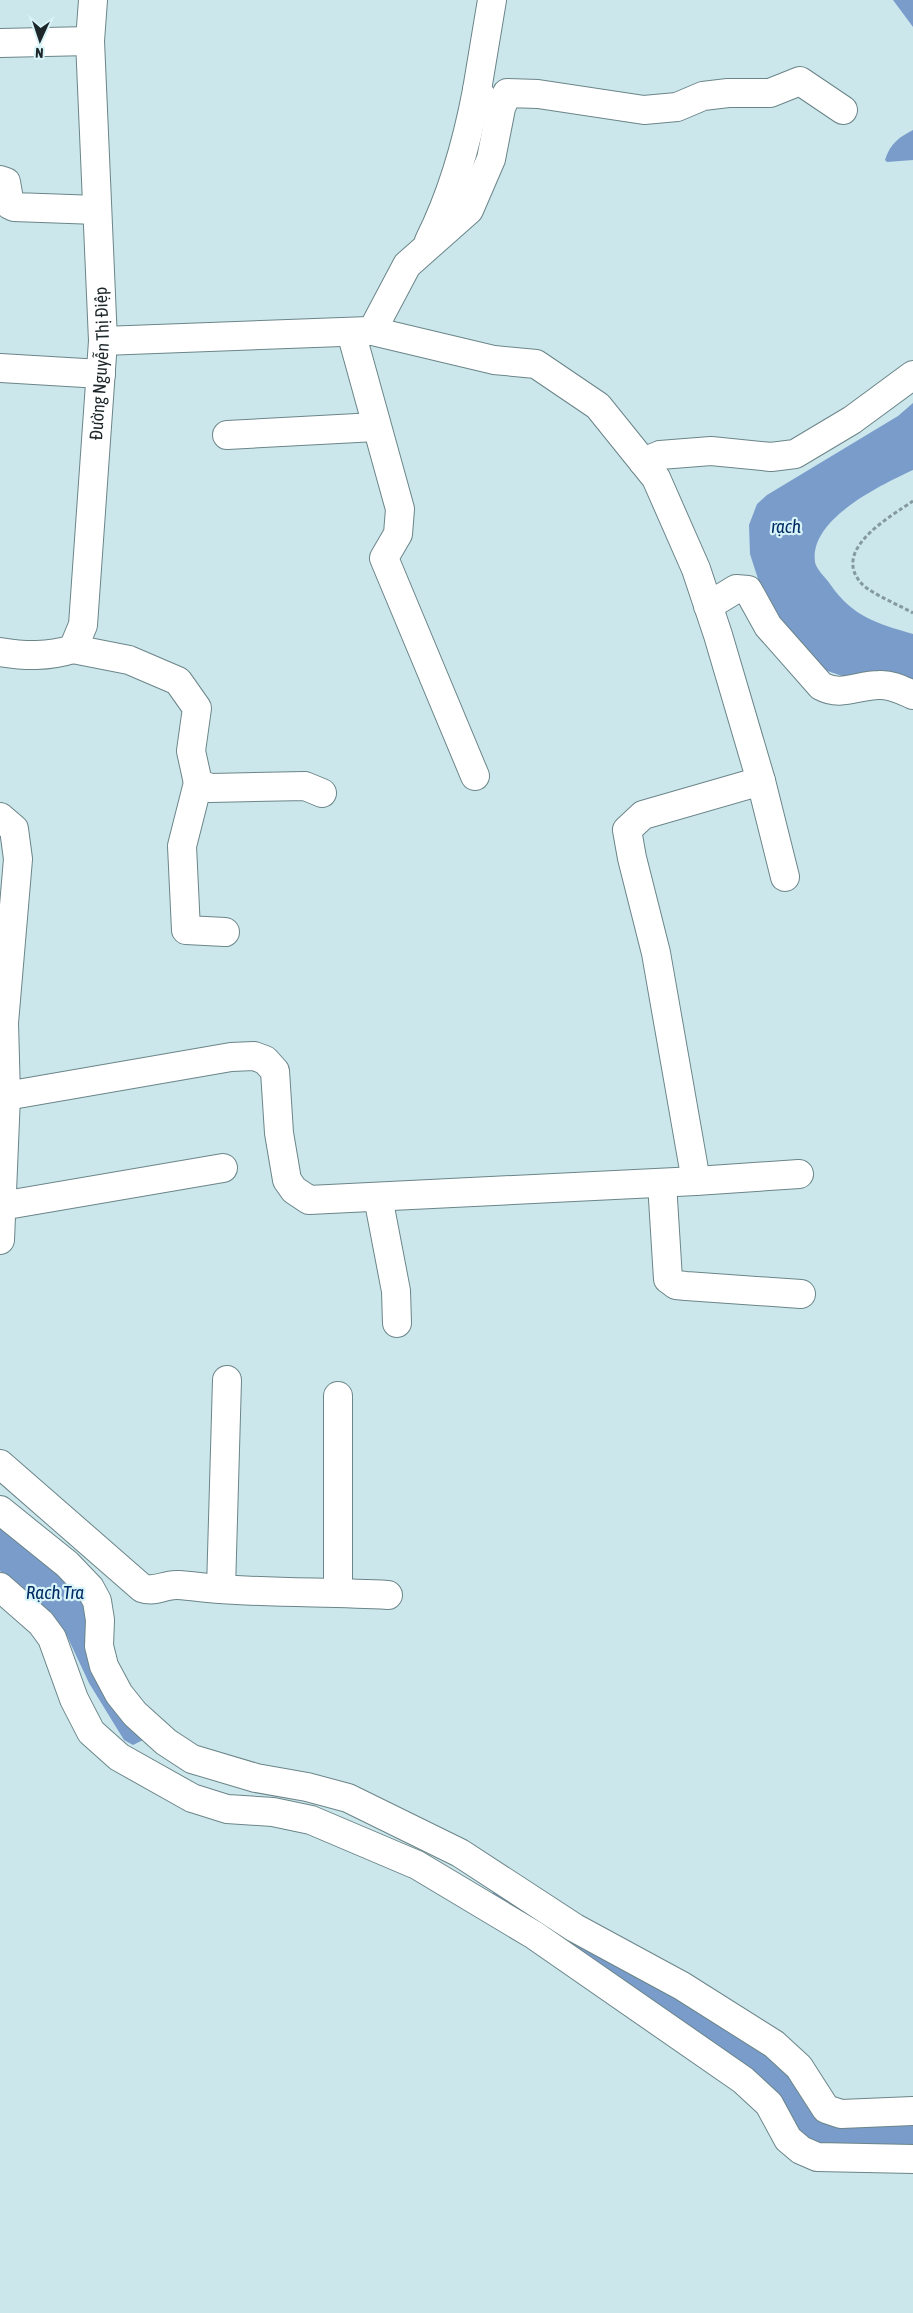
<svg xmlns="http://www.w3.org/2000/svg" width="913" height="2313" viewBox="0 0 913 2313" font-family="'Asap Condensed',sans-serif">
	<style>
		.water { fill: #7a9ccb }
		.lines { fill: none; stroke-linecap: round; stroke-linejoin: round }
		.minor-casing { stroke: #6b8589; stroke-width: 30 }
		.path { stroke: #859a9e; stroke-width: 3; stroke-dasharray: 4 2.5; stroke-linecap: butt }
		.minor { stroke: #fff; stroke-width: 28 }
		.labels { text-anchor: middle; stroke-width: 4.5; stroke-linejoin: round; paint-order: stroke }
		.street-label { font-size: 18px; fill: #1d2729; stroke: #d8f4f9 }
		.water-label { font-size: 19px; font-style: italic; fill: #002c63; stroke: #d8f4f9 }
	</style>
	<rect width="100%" height="100%" fill="#cbe7ec"/>
	<path class="water" d="M 893,0 L 913,0 L 913,27 Z
		M 913,130 L 913,160 L 887,162 L 885,160 C 890,144 899,137 913,130 Z
		M 913,403 L 913,470 C 881,485 809,519 815,562 C 816,569 826,578 830,584 C 853,617 876,623 913,634 L 913,688 L 845,677 L 810,665 L 768,610 L 750,554 L 749,525 L 757,504 L 767,495 L 898,416 Z
		M 0,1518 L 86,1601 L 147,1738 L 133,1745 L 124,1740 L 89,1683 L 67,1636 L 47,1612 L 0,1571 Z
		M 499,1887 L 778,2055 L 814,2102 L 913,2118 L 913,2149 L 815,2149 L 493,1899 L 493,1891 Z"/>
	<g class="lines">
		<g class="minor-casing">
			<g id="minor">
				<path d="M 0,43 L 90,41"/>
				<path d="M 488,105 L 477,90 L 492,0"/>
				<path d="M 0,180 L 6,182 L 10,205 L 14,207 L 97,210"/>
				<path d="M 429,241 C 453,193 467,143 477,90"/>
				<path d="M 351,332 L 400,509 L 398,534 L 384,558 L 475,776"/>
				<path d="M 103,341 L 369,331"/>
				<path d="M 0,368 L 101,374"/>
				<path d="M 227,435 L 376,427"/>
				<path d="M 643,462 L 660,455 L 711,451 L 771,457 L 795,454 L 852,420 L 913,375"/>
				<path d="M 708,606 L 736,589 L 748,590 L 768,626 L 821,686 C 841,697 858,685 879,685 C 891,684 902,690 913,695"/>
				<path d="M 73,649 L 129,660 L 178,681 L 197,708 L 191,751 L 198,783 L 210,788 L 305,786 L 322,793"/>
				<path id="s1" d="M 0,652 C 25,656 48,657 73,649 L 83,625 L 103,341 L 90,41 L 93,0"/>
				<path d="M 198,783 L 182,846 L 186,930 L 225,932"/>
				<path d="M 0,817 L 14,829 L 18,859 L 4,1023 L 6,1096 L 231,1057 L 254,1056 L 265,1060 L 275,1071 L 279,1133 L 287,1180 L 294,1190 L 309,1200 L 696,1181 L 799,1174"/>
				<path d="M 785,877 L 761,781 L 718,635 L 696,569 L 656,478 L 598,406 L 536,364 L 494,360 L 372,331 L 407,265 L 469,210 L 491,159 L 501,108 L 507,93 L 538,94 L 644,110 L 677,107 L 703,96 L 728,93 L 770,93 L 800,81 L 843,110"/>
				<path d="M 696,1181 L 656,953 L 632,858 L 627,830 L 643,815 L 761,781"/>
				<path d="M 662,1183 L 668,1279 L 676,1285 L 686,1286 L 801,1294"/>
				<path d="M 378,1197 L 396,1291 L 397,1323"/>
				<path d="M 1,1206 L 223,1168"/>
				<path d="M 0,1240 L 6,1096"/>
				<path d="M 338,1396 L 338,1592"/>
				<path d="M 0,1464 L 142,1588 C 156,1593 164,1584 178,1585 C 192,1586 206,1588 220,1589 C 276,1593 332,1592 388,1595"/>
				<path d="M 0,1510 L 67,1564 L 90,1588 L 97,1601 L 100,1620 L 99,1646 L 104,1666 L 119,1694 L 135,1714 L 166,1742 L 192,1759 L 256,1778 L 307,1787 L 348,1798 L 460,1853 L 575,1928 L 682,1986 L 774,2044 L 799,2067 L 826,2109 L 841,2114 L 913,2111"/>
				<path d="M 0,1587 L 41,1623 L 52,1638 L 74,1699 L 91,1732 L 119,1757 L 192,1798 L 227,1809 L 273,1812 L 311,1820 L 417,1865 L 534,1935 L 743,2080 L 769,2104 L 788,2139 L 801,2150 L 817,2157 L 913,2159"/>
				<path d="M 221,1589 L 227,1380"/>
			</g>
		</g>
		<path class="path" d="M 913,501 C 890,517 830,550 862,584 C 870,593 901,606 913,613"/>
		<use href="#minor" class="minor"/>
	</g>
	<g class="labels">
		<g class="street-label">
			<text dy="6" stroke="none"><textPath href="#s1" startOffset="362">Đường Nguyễn Thị Điệp</textPath></text>
		</g>
		<g class="water-label">
			<text x="786" y="533">rạch</text>
			<text x="55" y="1599">Rạch Tra</text>
		</g>
	</g>
	<g transform="translate(40 40) rotate(183)" stroke="#d8f4f9" stroke-width="4" paint-order="stroke">
	<path d="M0-4L9 19L0 12L-9 19Z" fill="#1d2729"/>
	<text y="-8" font-size="14" font-weight="bold" text-anchor="middle" fill="#1d2729">N</text>
	</g>
</svg>
